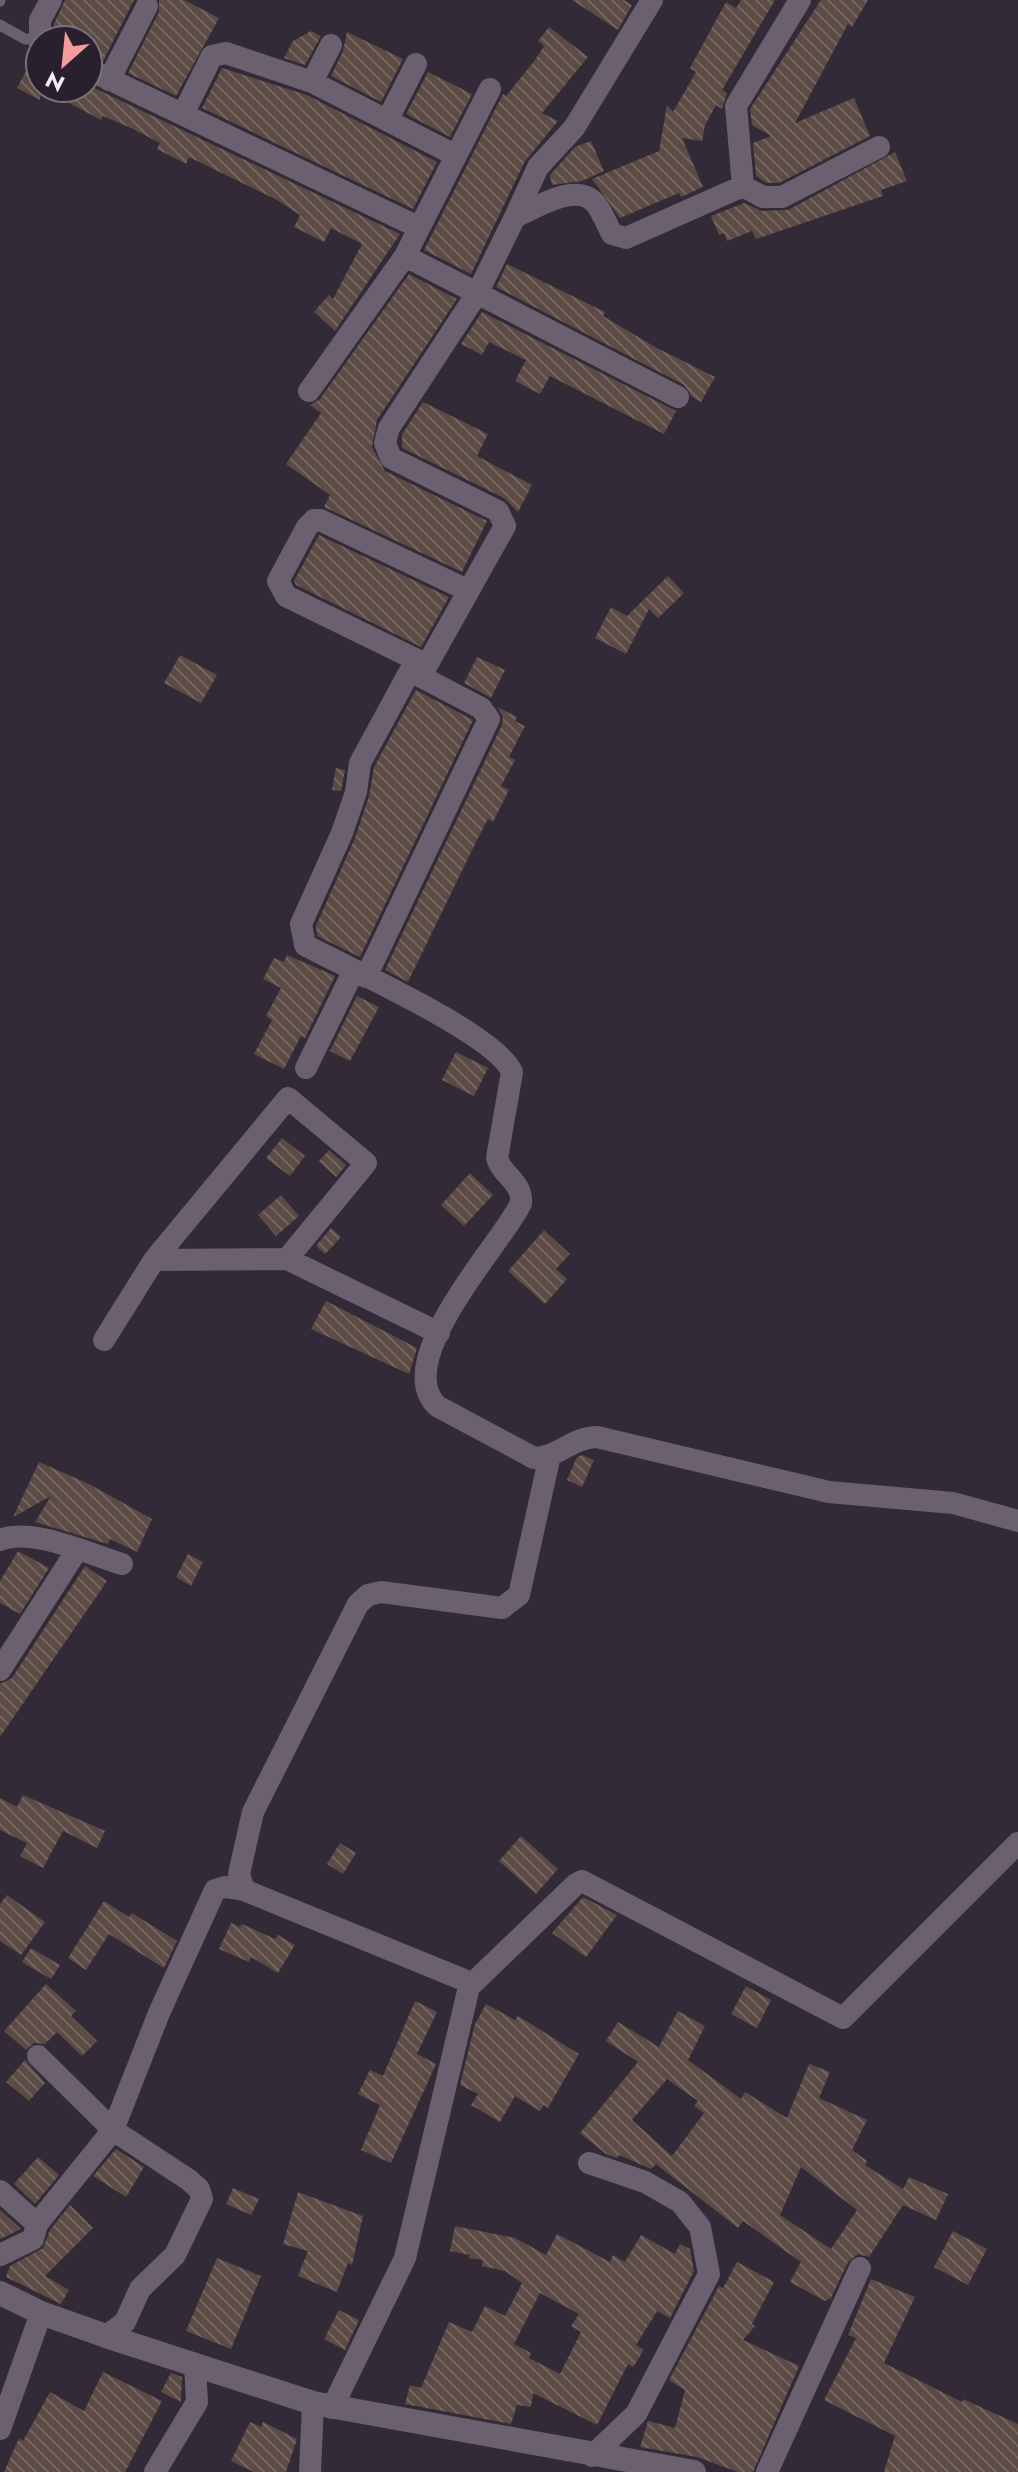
<svg xmlns="http://www.w3.org/2000/svg" width="1018" height="2472" viewBox="0 0 1018 2472" font-family="Jost,sans-serif">
	<style>
		.building { fill: url(#building-back-hatch); fill-rule: evenodd }
		.lines { fill: none; stroke-linecap: round; stroke-linejoin: round }
		.service { stroke: #6a606f; stroke-width: 11 }
		.minor { stroke: #6a606f; stroke-width: 22 }
		.tertiary { stroke: #6a606f; stroke-width: 24 }
	</style>
	<defs>
		<pattern id="building-back-hatch" width="6" height="6" patternUnits="userSpaceOnUse" patternTransform="scale(2)"><rect width="6" height="6" fill="#5c4b44"/><path d="M-1 5l2 2M0 0l6 6M5-1l2 2" fill="none" stroke="#746560"/></pattern>
	</defs>
	<rect width="100%" height="100%" fill="#322a36"/>
	<path class="building" d="M 65,0 L 134,0 L 103,61 L 88,55 L 88,40 L 54,40 L 54,24 Z
		M 159,0 L 184,0 L 219,18 L 176,96 L 128,73 L 159,12 Z
		M 572,0 L 624,0 L 632,5 L 618,30 Z
		M 741,0 L 775,0 L 722,90 L 727,93 L 722,109 L 716,105 L 705,125 L 702,141 L 682,138 L 703,187 L 681,197 L 679,193 L 620,218 L 592,179 L 659,151 L 667,105 L 673,112 L 696,72 L 690,68 L 726,2 L 736,8 Z
		M 821,0 L 868,0 L 852,27 L 848,24 L 795,123 L 854,98 L 870,136 L 779,183 L 767,183 L 756,176 L 753,143 L 771,136 L 752,125 L 750,109 Z
		M 549,27 L 588,57 L 542,113 L 558,121 L 525,161 L 471,274 L 424,250 L 503,94 L 506,96 L 535,60 L 544,46 L 538,41 Z
		M 311,31 L 321,36 L 305,65 L 284,58 L 293,41 Z
		M 347,32 L 403,59 L 381,102 L 331,76 L 343,51 Z
		M 34,56 L 40,57 L 40,100 L 17,88 Z
		M 222,68 L 307,95 L 437,162 L 413,209 L 202,108 Z
		M 428,72 L 472,94 L 450,137 L 406,114 Z
		M 88,85 L 400,234 L 335,331 L 314,312 L 329,295 L 333,299 L 362,244 L 331,228 L 324,242 L 294,227 L 300,215 L 277,200 L 189,157 L 186,164 L 157,149 L 160,143 L 131,128 L 103,116 L 101,120 L 41,88 L 88,88 Z
		M 591,141 L 604,171 L 582,181 L 552,185 L 550,175 L 575,147 Z
		M 895,152 L 907,181 L 881,190 L 883,196 L 756,239 L 752,231 L 727,241 L 724,233 L 719,235 L 711,216 L 744,203 L 762,211 L 788,210 Z
		M 507,264 L 605,312 L 603,316 L 655,347 L 715,377 L 701,402 L 692,397 L 684,385 L 496,287 Z
		M 409,274 L 457,299 L 377,420 L 372,447 L 385,471 L 487,521 L 462,572 L 324,507 L 330,495 L 286,464 L 321,413 L 310,405 L 320,399 Z
		M 482,312 L 676,411 L 664,434 L 550,376 L 540,394 L 515,381 L 526,360 L 489,342 L 482,355 L 461,344 Z
		M 423,402 L 488,434 L 477,456 L 532,485 L 518,512 L 504,498 L 402,448 L 402,434 Z
		M 319,535 L 449,597 L 421,647 L 296,585 L 294,581 Z
		M 668,576 L 684,593 L 658,618 L 649,609 L 626,654 L 595,638 L 611,607 L 627,616 Z
		M 180,655 L 217,675 L 201,703 L 164,683 Z
		M 477,657 L 505,670 L 491,698 L 464,683 Z
		M 416,690 L 473,720 L 360,957 L 317,936 L 316,926 L 355,838 L 369,796 L 374,767 Z
		M 497,707 L 517,717 L 515,721 L 525,726 L 509,757 L 515,760 L 501,786 L 509,790 L 493,822 L 488,819 L 476,842 L 408,982 L 385,970 L 502,725 L 503,717 Z
		M 336,768 L 345,770 L 341,791 L 332,790 Z
		M 287,955 L 335,976 L 305,1038 L 301,1036 L 284,1069 L 254,1054 L 272,1020 L 266,1016 L 281,988 L 263,979 L 274,958 L 284,962 Z
		M 357,996 L 379,1007 L 350,1061 L 330,1051 Z
		M 456,1052 L 488,1068 L 474,1096 L 442,1080 Z
		M 282,1138 L 305,1156 L 290,1176 L 266,1158 Z
		M 329,1150 L 346,1165 L 336,1177 L 319,1161 Z
		M 470,1173 L 493,1195 L 464,1226 L 441,1205 Z
		M 281,1195 L 299,1216 L 276,1236 L 258,1215 Z
		M 331,1228 L 341,1237 L 325,1254 L 316,1246 Z
		M 544,1230 L 570,1254 L 556,1269 L 567,1279 L 545,1304 L 508,1271 Z
		M 326,1301 L 417,1348 L 409,1374 L 311,1329 Z
		M 582,1455 L 594,1460 L 582,1487 L 567,1480 L 577,1457 Z
		M 39,1462 L 89,1484 L 152,1519 L 137,1552 L 110,1539 L 108,1544 L 35,1522 L 51,1496 L 13,1517 Z
		M 18,1551 L 49,1568 L 20,1614 L 0,1603 L 0,1581 Z
		M 188,1554 L 203,1562 L 191,1586 L 176,1577 Z
		M 85,1566 L 107,1581 L 0,1737 L 0,1684 L 12,1678 Z
		M 23,1795 L 105,1831 L 97,1848 L 63,1831 L 43,1868 L 20,1856 L 27,1843 L 0,1830 L 0,1798 L 17,1807 Z
		M 521,1836 L 558,1869 L 536,1894 L 499,1861 Z
		M 340,1843 L 356,1853 L 343,1874 L 327,1864 Z
		M 7,1895 L 45,1922 L 21,1955 L 0,1941 L 0,1904 Z
		M 583,1897 L 617,1915 L 586,1957 L 552,1933 Z
		M 104,1901 L 129,1917 L 132,1913 L 177,1941 L 164,1968 L 109,1934 L 86,1970 L 68,1958 Z
		M 231,1923 L 240,1927 L 242,1924 L 275,1939 L 278,1935 L 295,1945 L 278,1973 L 251,1957 L 249,1962 L 219,1949 Z
		M 31,1948 L 60,1965 L 51,1979 L 22,1962 Z
		M 46,1984 L 76,2011 L 71,2016 L 97,2041 L 82,2056 L 57,2032 L 45,2044 L 34,2043 L 26,2050 L 4,2031 Z
		M 746,1986 L 771,2000 L 757,2028 L 731,2014 Z
		M 415,2001 L 437,2012 L 417,2054 L 436,2064 L 391,2163 L 361,2150 L 380,2105 L 358,2094 L 370,2070 L 383,2076 Z
		M 486,2004 L 515,2020 L 518,2016 L 579,2054 L 548,2108 L 544,2105 L 540,2111 L 515,2096 L 500,2122 L 471,2105 L 478,2094 L 460,2085 L 475,2024 Z
		M 678,2011 L 705,2026 L 688,2060 L 741,2099 L 745,2092 L 787,2118 L 809,2064 L 830,2072 L 819,2098 L 867,2120 L 852,2150 L 867,2161 L 865,2165 L 903,2189 L 909,2177 L 948,2194 L 936,2220 L 903,2205 L 869,2257 L 858,2254 L 848,2262 L 831,2298 L 825,2301 L 790,2282 L 801,2262 L 743,2221 L 738,2228 L 656,2164 L 651,2169 L 619,2155 L 617,2158 L 606,2154 L 580,2133 L 638,2062 L 606,2041 L 618,2022 L 659,2047 ZM 667,2079 L 698,2101 L 694,2106 L 704,2113 L 672,2156 L 632,2120 ZM 801,2167 L 857,2210 L 831,2249 L 780,2215 Z
		M 25,2060 L 45,2083 L 29,2101 L 6,2082 Z
		M 116,2149 L 144,2167 L 126,2197 L 93,2176 Z
		M 38,2157 L 59,2175 L 35,2204 L 14,2184 Z
		M 233,2188 L 259,2199 L 251,2215 L 226,2204 Z
		M 298,2192 L 363,2216 L 352,2265 L 348,2263 L 337,2292 L 298,2276 L 308,2251 L 283,2244 Z
		M 70,2205 L 93,2228 L 45,2276 L 69,2290 L 61,2304 L 6,2277 L 10,2266 L 43,2248 L 50,2230 Z
		M 0,2210 L 21,2229 L 0,2239 Z
		M 455,2226 L 515,2238 L 546,2255 L 557,2234 L 610,2262 L 613,2255 L 625,2262 L 641,2235 L 675,2254 L 680,2244 L 690,2249 L 694,2271 L 670,2318 L 657,2311 L 636,2345 L 644,2350 L 633,2367 L 628,2364 L 597,2425 L 533,2393 L 531,2407 L 517,2405 L 511,2424 L 405,2404 L 410,2385 L 421,2388 L 449,2322 L 472,2332 L 485,2306 L 505,2316 L 522,2283 L 505,2271 L 482,2266 L 483,2260 L 469,2258 L 470,2255 L 450,2251 ZM 540,2293 L 579,2314 L 571,2326 L 581,2332 L 560,2374 L 529,2358 L 531,2353 L 514,2344 Z
		M 953,2231 L 987,2249 L 968,2285 L 934,2267 Z
		M 217,2258 L 261,2276 L 231,2349 L 186,2331 Z
		M 737,2262 L 774,2282 L 752,2324 L 755,2326 L 743,2340 L 799,2366 L 753,2472 L 738,2472 L 697,2457 L 640,2447 L 648,2421 L 675,2428 L 685,2390 L 669,2380 L 719,2286 L 723,2288 Z
		M 871,2279 L 915,2297 L 884,2363 L 962,2402 L 963,2399 L 1018,2424 L 1018,2472 L 884,2472 L 895,2436 L 824,2400 L 856,2338 L 848,2335 Z
		M 339,2310 L 359,2320 L 345,2350 L 324,2339 Z
		M 103,2372 L 162,2401 L 125,2472 L 4,2472 L 19,2438 L 23,2441 L 50,2392 L 84,2411 Z
		M 171,2373 L 182,2377 L 181,2402 L 161,2392 Z
		M 250,2422 L 261,2427 L 263,2422 L 297,2439 L 286,2472 L 254,2472 L 231,2461 Z"/>
	<g class="lines">
		<path class="service" d="M 0,1 L 0,0
			M 0,25 L 25,39 L 37,39"/>
		<path class="minor" d="M 800,0 L 736,106 L 743,186 L 626,238 L 612,234 C 607,225 601,208 593,201 C 573,183 534,209 515,217 L 478,292 L 389,428 L 385,443 L 391,458 L 498,511 L 505,526 L 427,665 L 410,671 L 360,763 L 356,792 L 342,833 L 301,924 L 305,945 C 347,968 496,1034 512,1072 L 497,1158 C 502,1176 523,1182 521,1203 C 502,1244 390,1360 437,1406 L 534,1458 C 557,1458 573,1437 597,1437 L 829,1492 L 953,1503 L 1018,1521
			M 40,43 L 40,20 L 51,0
			M 88,69 L 418,227
			M 109,80 L 147,6
			M 312,82 L 331,45
			M 183,114 L 212,56 L 226,53 L 312,82 L 455,155
			M 388,119 L 416,64
			M 743,186 L 763,197 L 782,197 L 879,147
			M 515,217 L 538,167 L 574,128 L 652,0
			M 405,256 L 678,397
			M 309,391 L 405,256 L 490,89
			M 427,665 L 286,596 L 278,581 L 307,527 L 314,520 L 320,520 L 467,590
			M 366,977 L 489,719 L 481,708 L 410,671
			M 306,1068 L 353,972
			M 154,1260 L 288,1098 L 366,1163 L 287,1259
			M 104,1340 L 154,1260 L 287,1259 L 439,1333
			M 0,1540 C 32,1527 89,1554 122,1564
			M 0,1670 L 77,1550
			M 244,1890 L 239,1874 L 253,1812 L 358,1604 L 368,1595 L 381,1592 L 502,1608 L 519,1595 L 550,1455
			M 38,2056 L 113,2130 L 189,2180 L 199,2189 L 202,2199 L 175,2255 L 140,2289 L 125,2322 L 106,2336
			M 589,2163 L 645,2182 L 680,2202 L 700,2227 L 709,2274 L 636,2414 L 592,2456
			M 0,2191 L 37,2224
			M 0,2255 L 33,2239 L 37,2224 L 113,2130 L 159,2013 L 215,1890 L 225,1887 L 244,1890 L 464,1980 L 469,1987
			M 332,2408 L 405,2258 L 469,1987 L 576,1884 L 582,1881 L 843,2018 L 1018,1843
			M 0,2429 L 41,2313
			M 155,2472 L 197,2402 L 195,2365
			M 310,2472 L 313,2403
			M 767,2472 L 860,2268"/>
		<path class="tertiary" d="M 0,2293 L 41,2313 L 106,2336 L 313,2403 L 694,2472"/>
	</g>
	<g transform="translate(64 64) rotate(207)"><circle r="38" fill="#28202c" stroke="#79727c" stroke-width="2"/>
	<path d="M0-6L14 30L0 20L-14 30Z" fill="#f59b9d"/>
	<text y="-12" font-size="22" font-weight="bold" text-anchor="middle" fill="#f2ecf4">N</text>
	</g>
</svg>
